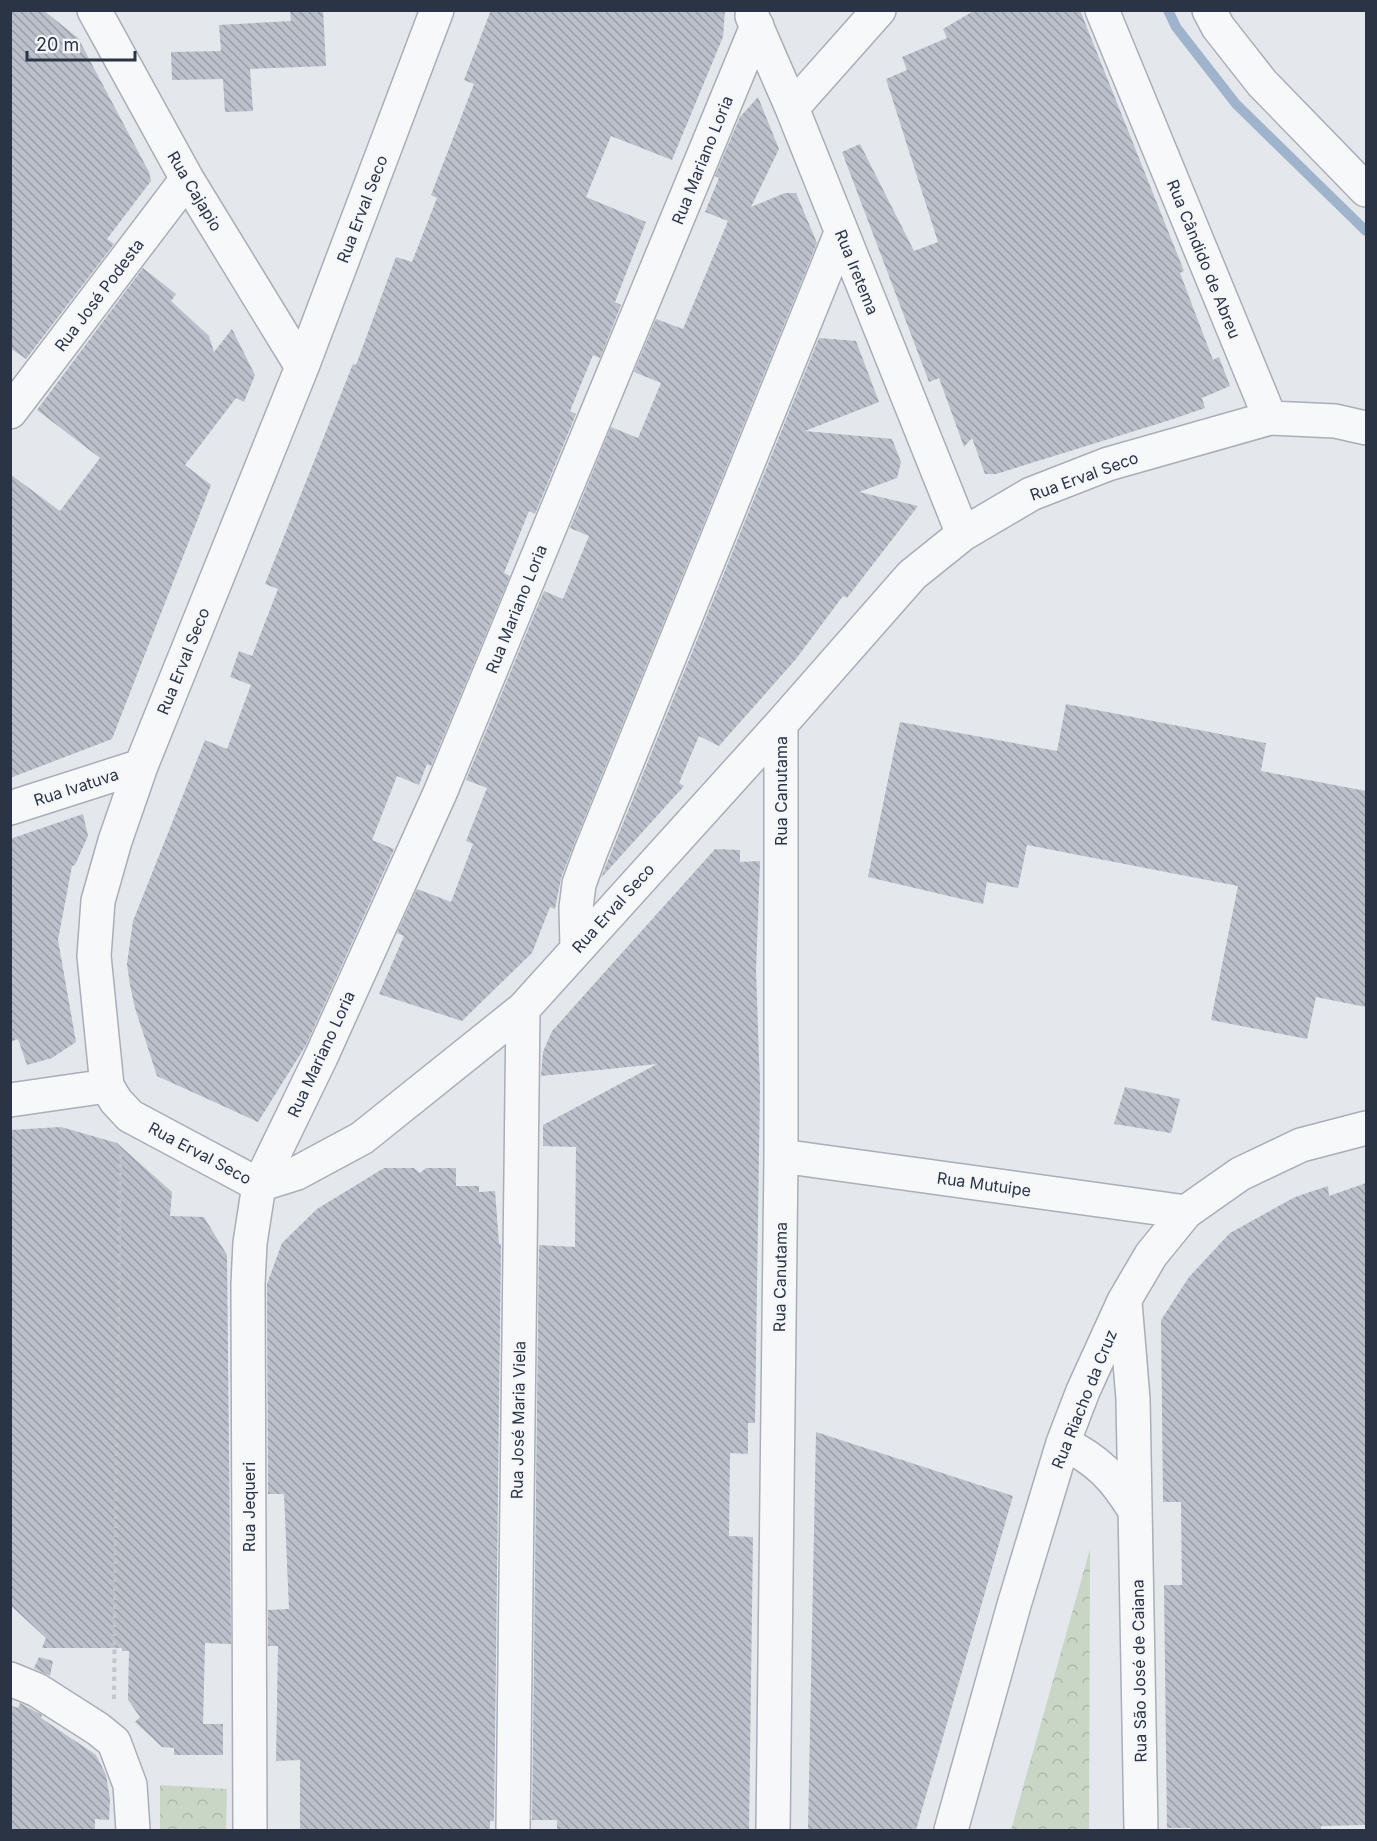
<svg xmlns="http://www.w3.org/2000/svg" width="1377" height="1841" viewBox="0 0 1377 1841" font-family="Inter,sans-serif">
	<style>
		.park { fill: url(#park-crowns) }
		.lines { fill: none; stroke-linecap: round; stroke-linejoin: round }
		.stream { stroke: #9fb4cc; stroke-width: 10 }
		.building { fill: url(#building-back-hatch) }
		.minor-casing { stroke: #a9aeb7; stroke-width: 36 }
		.path { stroke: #c2c5cb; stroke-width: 4; stroke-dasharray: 4.5 4.5; stroke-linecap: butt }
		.minor { stroke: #f7f8fa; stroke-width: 33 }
		.labels { text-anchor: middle; stroke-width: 4.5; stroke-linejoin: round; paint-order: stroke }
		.street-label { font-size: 16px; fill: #2b3445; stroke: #f4f6f9 }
	</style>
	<defs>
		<pattern id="park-crowns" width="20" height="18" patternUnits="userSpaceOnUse" patternTransform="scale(1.5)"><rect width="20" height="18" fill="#c9d6c5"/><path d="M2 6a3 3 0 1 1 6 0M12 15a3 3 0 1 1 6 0" fill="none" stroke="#adb8ab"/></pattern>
		<pattern id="building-back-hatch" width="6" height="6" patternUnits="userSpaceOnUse" patternTransform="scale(1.5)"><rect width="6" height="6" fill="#bbc0ca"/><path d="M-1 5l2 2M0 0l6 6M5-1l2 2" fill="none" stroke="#989da6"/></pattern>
	</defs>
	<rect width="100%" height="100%" fill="#e4e7ec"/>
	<path class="park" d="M 1090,1549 L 1089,1830 L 1011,1830 Z
		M 160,1785 L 227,1789 L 226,1830 L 160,1830 Z"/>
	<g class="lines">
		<path class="stream" d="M 1168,10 L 1176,27 L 1236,104 L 1366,231"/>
	</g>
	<path class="building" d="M 10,10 L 43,10 L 78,38 L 149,172 L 151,181 L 107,239 L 114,244 L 26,359 L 10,348 Z
		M 290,10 L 323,10 L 326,66 L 250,69 L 253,111 L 225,112 L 223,79 L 172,80 L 171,52 L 221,51 L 219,25 L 291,21 Z
		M 491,10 L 725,10 L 723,37 L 672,160 L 611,136 L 586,197 L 646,222 L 615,302 L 621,305 L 600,358 L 593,355 L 570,411 L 576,414 L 535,514 L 529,511 L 504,573 L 510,576 L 431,766 L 427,764 L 419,785 L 397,776 L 372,840 L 394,849 L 389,860 L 306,1045 L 258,1122 L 157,1076 L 135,1008 L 130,985 L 127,964 L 133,921 L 205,740 L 227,749 L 251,685 L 230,677 L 239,651 L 252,656 L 278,589 L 265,584 L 353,364 L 356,365 L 396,257 L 412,262 L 437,198 L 431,195 L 474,84 L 464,80 Z
		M 975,10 L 1080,10 L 1184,271 L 1180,273 L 1213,360 L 1219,357 L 1230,386 L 1202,398 L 1205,408 L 1167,421 L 996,474 L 985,474 L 972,438 L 964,447 L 939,378 L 929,382 L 842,152 L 860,144 L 914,251 L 938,242 L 886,79 L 907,70 L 902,57 L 947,38 L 943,29 Z
		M 758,97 L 779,149 L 751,207 L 785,193 L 796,193 L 817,243 L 574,844 L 561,878 L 555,909 L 550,907 L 532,953 L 462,1021 L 379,994 L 404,936 L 397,933 L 417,889 L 451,902 L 473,844 L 466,841 L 487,788 L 466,780 L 544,591 L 563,599 L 589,536 L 570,528 L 611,427 L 638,438 L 661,383 L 634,372 L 656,319 L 683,329 L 728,221 L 705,212 L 719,178 L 715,176 L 740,117 Z
		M 143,268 L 176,294 L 171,301 L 209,336 L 214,352 L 232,329 L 255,375 L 244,402 L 236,398 L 185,465 L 211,485 L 112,739 L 10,778 L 10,474 L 60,511 L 100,458 L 37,410 Z
		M 819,338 L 856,341 L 879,402 L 805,431 L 892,439 L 901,462 L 897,478 L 859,492 L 918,506 L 847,598 L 843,596 L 796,659 L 719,746 L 699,736 L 679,783 L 684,786 L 601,878 Z
		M 1066,704 L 1266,743 L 1261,771 L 1366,791 L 1366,1007 L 1316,997 L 1307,1039 L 1211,1020 L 1238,886 L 1027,845 L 1018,888 L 987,882 L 983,904 L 868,877 L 900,722 L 1057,751 Z
		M 83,814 L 88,836 L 75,865 L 72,866 L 58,940 L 76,1042 L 52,1058 L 27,1065 L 18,1039 L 10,1042 L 10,839 Z
		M 715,849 L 740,850 L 740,862 L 760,861 L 756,971 L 760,1087 L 755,1423 L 748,1423 L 748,1454 L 730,1453 L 729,1536 L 753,1537 L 749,1830 L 557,1830 L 557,1820 L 532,1820 L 539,1245 L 575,1247 L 576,1147 L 543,1146 L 543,1125 L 657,1064 L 541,1076 L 543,1052 L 552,1031 Z
		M 1125,1087 L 1180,1099 L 1171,1133 L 1114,1124 Z
		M 61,1127 L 117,1143 L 172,1192 L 170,1216 L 204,1217 L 227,1255 L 231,1644 L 205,1643 L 203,1724 L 223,1724 L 223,1755 L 174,1755 L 174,1748 L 162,1747 L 135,1722 L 140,1717 L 128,1700 L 129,1651 L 122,1651 L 122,1648 L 42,1648 L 46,1638 L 10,1605 L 10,1130 Z
		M 384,1168 L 414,1168 L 420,1173 L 426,1168 L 456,1168 L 456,1186 L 479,1186 L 479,1192 L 495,1191 L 499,1244 L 501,1244 L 494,1821 L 490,1821 L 490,1830 L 300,1830 L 300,1760 L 276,1761 L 278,1646 L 268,1646 L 268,1610 L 289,1609 L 284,1494 L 268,1494 L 267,1284 L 282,1243 L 317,1209 Z
		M 1366,1183 L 1366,1825 L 1321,1826 L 1321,1830 L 1191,1830 L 1191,1828 L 1167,1828 L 1164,1585 L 1182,1585 L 1181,1502 L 1163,1502 L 1161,1320 L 1189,1277 L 1230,1233 L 1295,1197 L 1328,1186 L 1329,1196 Z
		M 816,1432 L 1013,1496 L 916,1830 L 808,1830 Z
		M 39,1657 L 53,1661 L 50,1676 L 34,1668 Z
		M 20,1703 L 42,1715 L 41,1718 L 96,1755 L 106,1775 L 110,1799 L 109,1820 L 95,1819 L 95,1830 L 10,1830 L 10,1705 L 18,1708 Z"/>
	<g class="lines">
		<g class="minor-casing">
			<path id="minor" d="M 94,10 L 187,179 L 302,367
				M 437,10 L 302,367 L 141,766 L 115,841 L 98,901 L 94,956 L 107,1086 L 116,1101 L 130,1116 L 259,1185 L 297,1173 L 362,1138 L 523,1009 L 781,724 L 912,575 L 963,534 L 1031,494 L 1108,464 L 1270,418 L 1335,421 L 1366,428
				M 1102,10 L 1270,418
				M 1209,10 L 1218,27 L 1262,83 L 1366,190
				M 752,16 L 792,108 L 963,534
				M 792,108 L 879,10
				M 10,412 L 187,179
				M 10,808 L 141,766
				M 577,947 L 576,908 L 579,884 L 591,851 L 841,233
				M 10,1100 L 107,1086
				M 781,1156 L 1186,1212
				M 1125,1302 L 1133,1399 L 1141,1830
				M 1063,1443 C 1098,1460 1115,1478 1135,1511
				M 10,1679 L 37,1690 L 98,1729 L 114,1742 L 130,1785 L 133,1830
				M 250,1830 L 248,1284 L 250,1243 L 259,1185 L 321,1057 L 440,793 L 757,26
				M 513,1830 L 523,1009
				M 773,1830 L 781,1156 L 781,724
				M 951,1830 L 1014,1605 L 1063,1443 L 1083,1391 L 1124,1301 L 1151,1255 L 1186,1212 L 1240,1174 L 1301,1145 L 1366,1128"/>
		</g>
		<path class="path" d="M 114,1699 L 120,1151"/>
		<use href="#minor" class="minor"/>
	</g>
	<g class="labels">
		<g class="street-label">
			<text transform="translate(702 160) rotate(-68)" y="6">Rua Mariano Loria</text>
			<text transform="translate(195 191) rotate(59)" y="6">Rua Cajapio</text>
			<text transform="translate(362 209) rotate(-69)" y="6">Rua Erval Seco</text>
			<text transform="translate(1204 259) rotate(68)" y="6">Rua Cândido de Abreu</text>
			<text transform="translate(857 272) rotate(68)" y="6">Rua Iretema</text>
			<text transform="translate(99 295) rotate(-53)" y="6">Rua José Podesta</text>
			<text transform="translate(1084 476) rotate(-20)" y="6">Rua Erval Seco</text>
			<text transform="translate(516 609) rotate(-68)" y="6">Rua Mariano Loria</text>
			<text transform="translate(183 661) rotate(-68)" y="6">Rua Erval Seco</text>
			<text transform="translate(76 787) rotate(-18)" y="6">Rua Ivatuva</text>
			<text transform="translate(781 791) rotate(-90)" y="6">Rua Canutama</text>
			<text transform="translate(613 908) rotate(-48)" y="6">Rua Erval Seco</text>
			<text transform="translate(321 1054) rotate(-65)" y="6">Rua Mariano Loria</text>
			<text transform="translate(200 1153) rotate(28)" y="6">Rua Erval Seco</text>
			<text transform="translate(984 1184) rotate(8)" y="6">Rua Mutuipe</text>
			<text transform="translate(780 1277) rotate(-89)" y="6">Rua Canutama</text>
			<text transform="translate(1084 1399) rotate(-68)" y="6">Rua Riacho da Cruz</text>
			<text transform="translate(518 1420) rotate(-89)" y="6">Rua José Maria Viela</text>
			<text transform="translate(249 1507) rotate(-90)" y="6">Rua Jequeri</text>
			<text transform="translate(1139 1671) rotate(-91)" y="6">Rua São José de Caiana</text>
		</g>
	</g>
	<rect width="1377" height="1841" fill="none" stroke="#2b3445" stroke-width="24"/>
	<path d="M27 51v9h108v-9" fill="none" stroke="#2b3445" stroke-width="3"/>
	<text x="36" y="51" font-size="18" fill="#2b3445" stroke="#f4f6f9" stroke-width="4.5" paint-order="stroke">20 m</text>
</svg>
